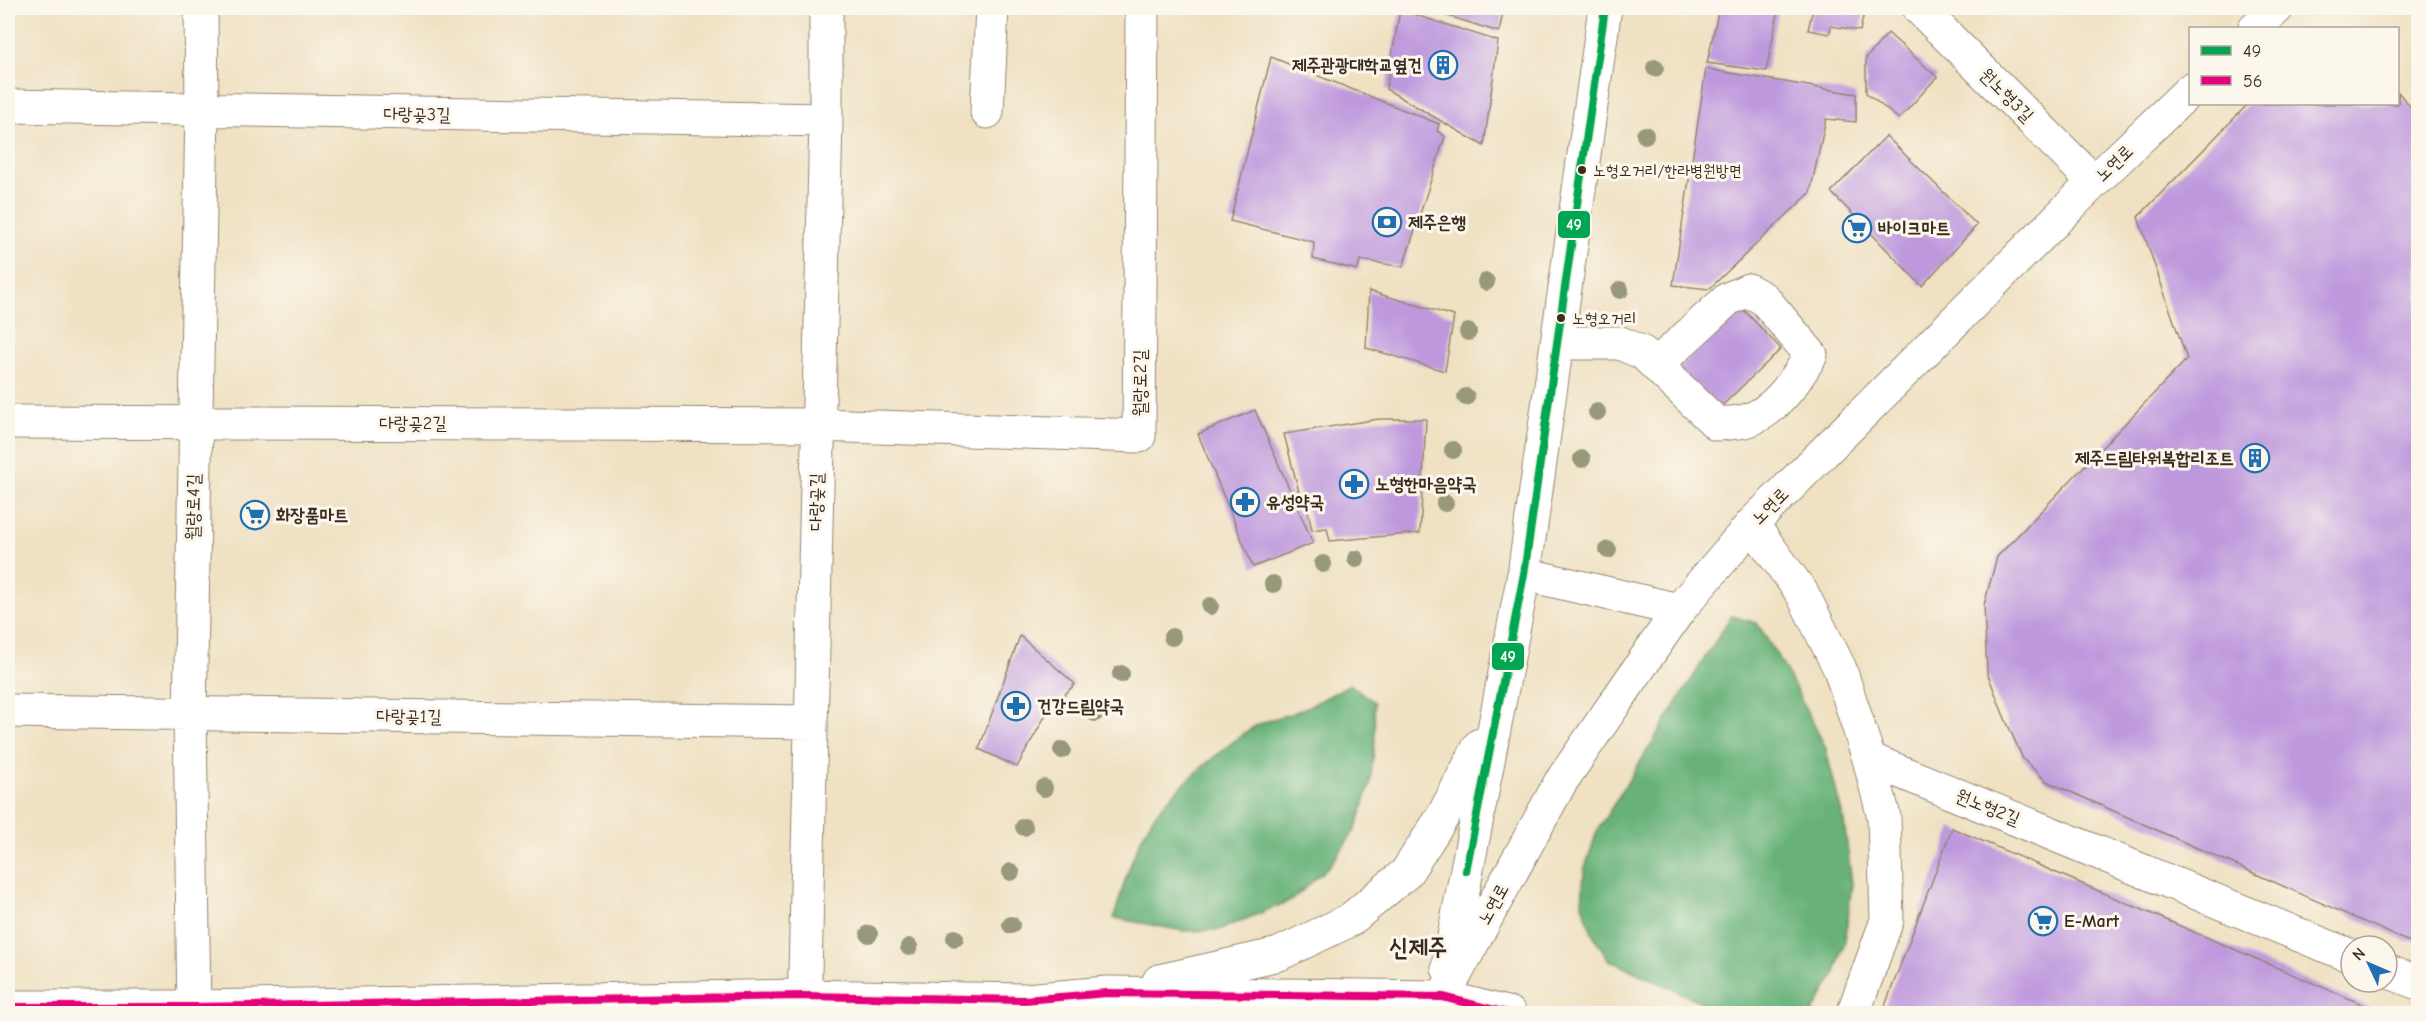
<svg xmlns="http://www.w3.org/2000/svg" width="2426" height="1021" viewBox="0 0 2426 1021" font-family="'Comic Neue','Poor Story',sans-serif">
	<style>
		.forest { fill: #68b279; stroke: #526e4c; stroke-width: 1.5 }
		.building { fill: #be98dd }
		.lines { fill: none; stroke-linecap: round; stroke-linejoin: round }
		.minor-casing { stroke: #958670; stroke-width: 35 }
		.major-casing { stroke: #958670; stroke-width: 35 }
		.minor { stroke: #fff; stroke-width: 33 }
		.major { stroke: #fff; stroke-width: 33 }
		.bus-1-casing { stroke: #fbf7ec; stroke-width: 12 }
		.bus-2-casing { stroke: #fbf7ec; stroke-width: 12 }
		.bus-1 { stroke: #00a651; stroke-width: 8 }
		.bus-2 { stroke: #e5007d; stroke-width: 8 }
		.tree { fill: #98987a }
		.bus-dot { fill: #3b2a1e; stroke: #fbf7ec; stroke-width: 2 }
		.labels { text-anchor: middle; stroke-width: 6; stroke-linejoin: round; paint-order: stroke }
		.bus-label { font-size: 16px; fill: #3b2a1e; stroke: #fbf7ec; text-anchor: start }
		.poi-label { font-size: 18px; font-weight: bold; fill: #3b2a1e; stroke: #fbf7ec; text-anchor: start }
		.street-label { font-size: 18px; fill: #3b2a1e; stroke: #fbf7ec }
		.district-label { font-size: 24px; font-weight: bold; fill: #3b2a1e; stroke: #fbf7ec }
		.line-badge { stroke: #fbf7ec; stroke-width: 2 }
		.badge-label { font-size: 16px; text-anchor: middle; font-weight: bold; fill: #fff }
	</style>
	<rect width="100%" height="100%" fill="#fbf7ec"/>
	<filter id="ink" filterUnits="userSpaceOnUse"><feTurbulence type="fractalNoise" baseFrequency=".0167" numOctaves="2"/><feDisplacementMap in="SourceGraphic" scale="12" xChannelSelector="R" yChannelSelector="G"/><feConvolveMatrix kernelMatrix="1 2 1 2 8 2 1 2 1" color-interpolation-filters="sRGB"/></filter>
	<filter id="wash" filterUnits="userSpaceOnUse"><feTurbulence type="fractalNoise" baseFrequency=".008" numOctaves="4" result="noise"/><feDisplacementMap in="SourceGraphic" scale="24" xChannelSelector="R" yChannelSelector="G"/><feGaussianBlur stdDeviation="1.35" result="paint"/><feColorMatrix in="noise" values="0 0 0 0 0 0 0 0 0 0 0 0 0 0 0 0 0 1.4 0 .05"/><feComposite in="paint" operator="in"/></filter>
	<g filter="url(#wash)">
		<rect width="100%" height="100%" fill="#efe1c2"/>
		<path class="forest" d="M 1731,616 L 1757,623 L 1784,667 L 1825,746 L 1844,822 L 1852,884 L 1845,940 L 1834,976 L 1812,1013 L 1725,1013 L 1609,960 L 1592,933 L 1582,904 L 1584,871 L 1597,831 Z
			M 1350,684 L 1374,702 L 1375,740 L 1370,785 L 1356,829 L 1331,864 L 1292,900 L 1219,930 L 1184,931 L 1114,918 C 1123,886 1134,847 1152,819 C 1168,794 1228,744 1254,727 C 1265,720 1280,717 1293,713 C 1313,705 1332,695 1350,684 Z"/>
		<g id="blocks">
			<path class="building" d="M 1423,8 L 1504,8 L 1499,32 Z
				M 1719,8 L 1779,8 L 1766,71 L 1707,63 Z
				M 1813,8 L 1865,8 L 1860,31 L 1831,26 L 1829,34 L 1808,30 Z
				M 1400,10 L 1498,41 L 1484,146 L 1386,89 Z
				M 1888,33 L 1937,77 L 1899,119 L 1866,93 L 1866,58 Z
				M 1271,57 L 1439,124 L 1437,131 L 1445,136 L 1403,267 L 1360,260 L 1358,270 L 1313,259 L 1314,242 L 1230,221 Z
				M 1706,69 L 1856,94 L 1856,122 L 1826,119 L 1810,193 L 1709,289 L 1673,285 Z
				M 2398,92 L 2418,116 L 2418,941 L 2407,941 L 2046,781 L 2023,759 L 2003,714 L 1987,672 L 1984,605 L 1997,557 L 2187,359 L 2138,217 L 2248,104 L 2398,104 Z
				M 1886,136 L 1977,225 L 1922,286 L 1831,192 Z
				M 1369,291 L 1454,316 L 1445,371 L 1366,348 Z
				M 1741,307 L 1781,349 L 1703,424 L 1663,382 Z
				M 1255,410 L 1313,543 L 1253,567 L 1198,434 Z
				M 1379,419 L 1426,419 L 1420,533 L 1330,541 L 1327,528 L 1312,530 L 1305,497 L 1300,496 L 1284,434 Z
				M 1020,636 L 1075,684 L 1048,711 L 1017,767 L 979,749 Z
				M 1952,828 L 2385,1014 L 1882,1014 Z"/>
		</g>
	</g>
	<g filter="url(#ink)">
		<use href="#blocks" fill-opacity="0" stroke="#958670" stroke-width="1.5"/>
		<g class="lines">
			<g class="minor-casing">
				<path id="minor" d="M 1919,8 L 2094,182
					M 8,106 L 826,120
					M 987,112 L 992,8
					M 1557,343 L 1620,343 L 1643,353 L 1717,424 C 1726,423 1736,423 1745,421 C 1775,413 1796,380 1811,355 L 1764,299 L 1748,290 L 1728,299 L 1656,365
					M 8,422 L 818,425 L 1139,436 L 1142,8
					M 1752,524 L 1802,593 L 1840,669 L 1869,759 L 1884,817 L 1887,920 L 1853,1014
					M 8,711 L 811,722
					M 1869,759 L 2351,956
					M 2387,971 L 2418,983
					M 194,1014 L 190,713 L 202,111 L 201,8
					M 804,1014 L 826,120 L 826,8"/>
			</g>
			<g class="major-casing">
				<path id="major" d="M 2255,28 L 2277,8
					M 1524,574 L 1679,610
					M 1448,968 L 1524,574 L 1605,8
					M 1159,981 L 1279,954 L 1350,920 L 1406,873 L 1443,816 L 1480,745
					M 1443,997 L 1560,783 L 1679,610 L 1752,524 L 2094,182 L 2190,90
					M 8,1007 L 194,1007 L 803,996 L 1025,1000 L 1107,993 L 1443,997 L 1510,1014"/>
			</g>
			<use href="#minor" class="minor"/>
			<use href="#major" class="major"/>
			<g class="bus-1-casing">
				<path id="bus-1" d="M 1466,871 L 1524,574 L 1605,8"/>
			</g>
			<g class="bus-2-casing">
				<path id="bus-2" d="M 8,1007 L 194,1007 L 803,996 L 1025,1000 L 1107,993 L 1443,997 L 1510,1014"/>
			</g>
			<use href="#bus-1" class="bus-1"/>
			<use href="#bus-2" class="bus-2"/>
		</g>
		<g class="tree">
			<circle cx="1655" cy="68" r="9"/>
			<circle cx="1645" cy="135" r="9"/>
			<circle cx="1486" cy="282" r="9"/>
			<circle cx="1620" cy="290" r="9"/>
			<circle cx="1468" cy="332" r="9"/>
			<circle cx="1466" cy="397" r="9"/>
			<circle cx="1597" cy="412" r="9"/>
			<circle cx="1453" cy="450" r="9"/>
			<circle cx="1582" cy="459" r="9"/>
			<circle cx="1445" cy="503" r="9"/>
			<circle cx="1608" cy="550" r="9"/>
			<circle cx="1356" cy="559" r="9"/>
			<circle cx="1323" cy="564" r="9"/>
			<circle cx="1273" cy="584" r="9"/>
			<circle cx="1210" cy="606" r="9"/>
			<circle cx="1172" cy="637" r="9"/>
			<circle cx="1121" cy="674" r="9"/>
			<circle cx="1095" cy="713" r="9"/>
			<circle cx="1062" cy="750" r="9"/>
			<circle cx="1044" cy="788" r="9"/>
			<circle cx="1024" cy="827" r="9"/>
			<circle cx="1011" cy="872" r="9"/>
			<circle cx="1011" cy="925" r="9"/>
			<circle cx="869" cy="934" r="9"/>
			<circle cx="955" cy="938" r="9"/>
			<circle cx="909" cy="947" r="9"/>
		</g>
	</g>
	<defs>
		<g id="building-ring" transform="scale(1.5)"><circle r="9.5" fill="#fbf7ec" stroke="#1f6fb2" stroke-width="1.5"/><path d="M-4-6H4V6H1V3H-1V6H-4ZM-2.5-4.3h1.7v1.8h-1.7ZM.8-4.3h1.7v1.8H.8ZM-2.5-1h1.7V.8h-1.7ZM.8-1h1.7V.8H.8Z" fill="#1f6fb2"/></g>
		<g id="bank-ring" transform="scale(1.5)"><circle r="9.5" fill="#fbf7ec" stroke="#1f6fb2" stroke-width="1.5"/><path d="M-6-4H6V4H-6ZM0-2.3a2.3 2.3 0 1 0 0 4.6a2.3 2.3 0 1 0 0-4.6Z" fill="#1f6fb2"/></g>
		<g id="supermarket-ring" transform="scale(1.5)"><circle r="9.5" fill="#fbf7ec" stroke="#1f6fb2" stroke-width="1.5"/><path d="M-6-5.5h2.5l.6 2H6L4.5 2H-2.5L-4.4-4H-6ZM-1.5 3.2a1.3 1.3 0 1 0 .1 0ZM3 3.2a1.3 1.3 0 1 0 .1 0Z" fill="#1f6fb2"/></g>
		<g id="pharmacy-ring" transform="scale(1.5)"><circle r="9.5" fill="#fbf7ec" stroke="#1f6fb2" stroke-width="1.5"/><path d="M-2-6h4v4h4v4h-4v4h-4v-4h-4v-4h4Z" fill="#1f6fb2"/></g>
	</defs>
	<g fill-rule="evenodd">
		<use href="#building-ring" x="1443" y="65"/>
		<use href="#bank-ring" x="1387" y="222"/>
		<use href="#supermarket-ring" x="1857" y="228"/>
		<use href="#building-ring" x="2255" y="458"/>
		<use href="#pharmacy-ring" x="1354" y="484"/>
		<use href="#pharmacy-ring" x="1245" y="502"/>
		<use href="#supermarket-ring" x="255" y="515"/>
		<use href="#pharmacy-ring" x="1016" y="706"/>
		<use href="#supermarket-ring" x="2043" y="921"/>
	</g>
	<g class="bus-dot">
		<circle cx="1582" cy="170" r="5"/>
		<circle cx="1561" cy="318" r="5"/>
	</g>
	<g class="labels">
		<g class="bus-label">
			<text x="1593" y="176">노형오거리/한라병원방면</text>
			<text x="1572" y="324">노형오거리</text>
		</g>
		<g class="poi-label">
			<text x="1422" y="71" text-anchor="end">제주관광대학교옆건</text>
			<text x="1408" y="228">제주은행</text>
			<text x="1878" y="234">바이크마트</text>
			<text x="2234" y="464" text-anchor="end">제주드림타워복합리조트</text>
			<text x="1375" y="490">노형한마음약국</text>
			<text x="1266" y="508">유성약국</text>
			<text x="276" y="521">화장품마트</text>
			<text x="1037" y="712">건강드림약국</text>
			<text x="2064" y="927">E-Mart</text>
		</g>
		<g class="street-label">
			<text transform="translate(2007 95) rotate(45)" y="6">원노형3길</text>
			<text transform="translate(417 114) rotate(1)" y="6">다랑곶3길</text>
			<text transform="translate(2114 163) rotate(-44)" y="6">노연로</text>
			<text transform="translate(1140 383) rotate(-90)" y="6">월랑로2길</text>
			<text x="413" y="429">다랑곶2길</text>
			<text transform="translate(816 502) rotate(-89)" y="6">다랑곶길</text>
			<text transform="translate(1770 506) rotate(-45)" y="6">노연로</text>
			<text transform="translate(193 507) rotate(-89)" y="6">월랑로4길</text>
			<text transform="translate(409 716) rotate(1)" y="6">다랑곶1길</text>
			<text transform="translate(1988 807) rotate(22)" y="6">원노형2길</text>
			<text transform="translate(1493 904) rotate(-61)" y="6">노연로</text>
		</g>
		<g class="district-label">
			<text x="1418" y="955">신제주</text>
		</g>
	</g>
	<g class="line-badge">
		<rect x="1557" y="210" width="34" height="29" rx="6" fill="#00a651"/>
		<rect x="1491" y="642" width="34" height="29" rx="6" fill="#00a651"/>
	</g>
	<g class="badge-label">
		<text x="1574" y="230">49</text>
		<text x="1508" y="662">49</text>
	</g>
	<rect width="2426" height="1021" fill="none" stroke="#fbf7ec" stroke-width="30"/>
	<rect x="2189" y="27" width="210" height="78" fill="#fbf7ec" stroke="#aea59a" stroke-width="1.5"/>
	<rect x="2201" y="46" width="30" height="9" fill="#00a651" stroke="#aea59a" stroke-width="1.5"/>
	<text x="2243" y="57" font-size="18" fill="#3b2a1e">49</text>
	<rect x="2201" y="76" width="30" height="9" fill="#e5007d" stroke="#aea59a" stroke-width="1.5"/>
	<text x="2243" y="87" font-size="18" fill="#3b2a1e">56</text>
	<g transform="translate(2369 964) rotate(314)"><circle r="28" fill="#fbf7ec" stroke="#aea59a" stroke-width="1.5"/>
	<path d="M0-4.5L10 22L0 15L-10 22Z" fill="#1f6fb2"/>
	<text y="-9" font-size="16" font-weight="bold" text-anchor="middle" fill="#3b2a1e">N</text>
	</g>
</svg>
